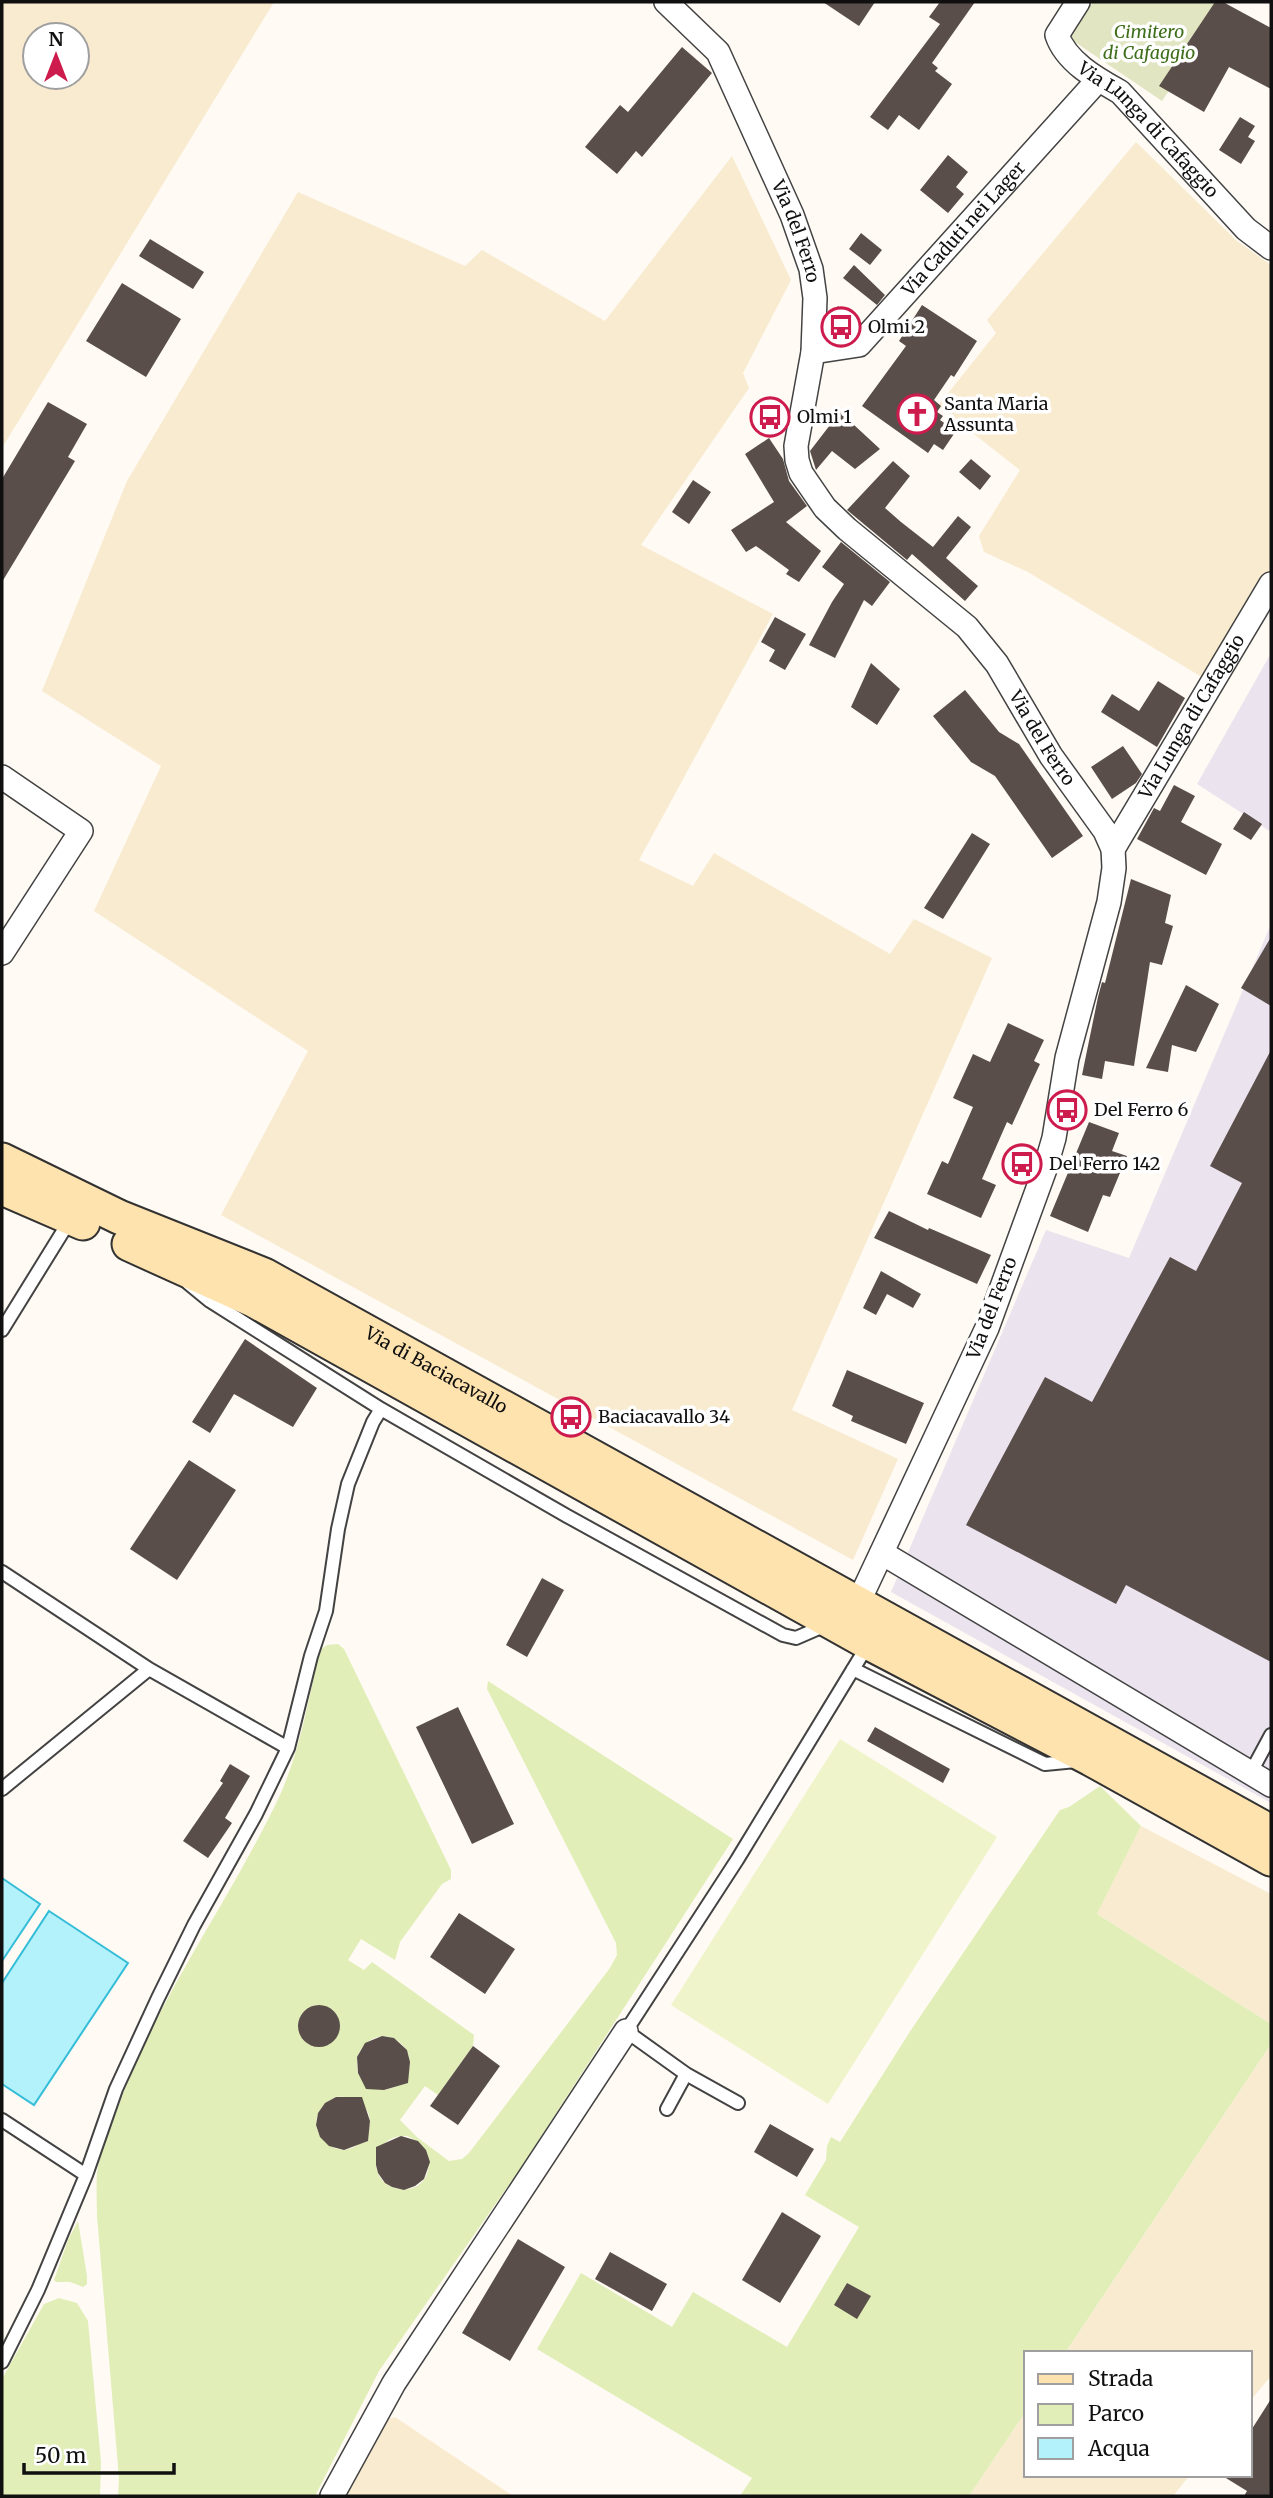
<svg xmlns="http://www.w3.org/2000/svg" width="1273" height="2498" viewBox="0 0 1273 2498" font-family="Merriweather,serif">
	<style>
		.industrial { fill: #ebe4ef }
		.farmland { fill: #f8ebd0; fill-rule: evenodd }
		.green { fill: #e1eeb8; fill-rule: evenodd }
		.cemetery { fill: #e1e5c1 }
		.pitch { fill: #eff4cb }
		.water { fill: #b3f1fb; stroke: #34bdd8; stroke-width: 2 }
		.building { fill: #5a4e4b }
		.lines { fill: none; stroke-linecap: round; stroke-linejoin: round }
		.lane-casing { stroke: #434343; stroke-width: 16 }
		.street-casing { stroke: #434343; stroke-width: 26 }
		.secondary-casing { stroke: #323232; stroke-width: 37 }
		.path { stroke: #323232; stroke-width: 3.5; stroke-dasharray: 7 3.5; stroke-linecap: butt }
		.lane { stroke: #fff; stroke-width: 12 }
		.street { stroke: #fff; stroke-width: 23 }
		.secondary { stroke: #ffe3ae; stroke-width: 33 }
		.labels { text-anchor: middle; stroke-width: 7; stroke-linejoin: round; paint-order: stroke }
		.park-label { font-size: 18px; font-style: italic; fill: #3f6f1a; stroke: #fff }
		.street-label { font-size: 18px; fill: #101010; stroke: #fff }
		.poi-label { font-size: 18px; fill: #101010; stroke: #fff; text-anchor: start }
	</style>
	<rect width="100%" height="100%" fill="#fffaf3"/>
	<path class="industrial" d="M 1271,653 L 1271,832 L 1197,784 Z
		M 1271,924 L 1271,1803 L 891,1592 L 1046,1230 L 1129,1258 Z"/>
	<path class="farmland" d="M 2,2 L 274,2 L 2,448 ZM 35,35 L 77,35 L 77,77 L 35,77 Z
		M 1136,142 L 1237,241 L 1271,265 L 1271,575 L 1210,682 L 1028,572 L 984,552 L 979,536 L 1020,470 L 938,406 L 996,333 L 987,320 Z
		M 732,156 L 791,280 L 743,373 L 749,388 L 641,545 L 773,614 L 639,860 L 693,886 L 714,853 L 890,954 L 914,919 L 992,958 L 792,1410 L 898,1459 L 853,1560 L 221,1215 L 308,1051 L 94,911 L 161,766 L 42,691 L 127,481 L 298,192 L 465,266 L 482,250 L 605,321 Z
		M 1141,1826 L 1271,1894 L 1271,2024 L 1097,1914 Z
		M 1271,2044 L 1271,2376 L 1250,2401 L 1250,2353 L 1065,2353 Z
		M 1026,2411 L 1026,2475 L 1190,2475 L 1173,2496 L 969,2496 Z
		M 395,2417 L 513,2496 L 341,2496 L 385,2420 Z"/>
	<path class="green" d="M 338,1644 L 344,1649 L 451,1870 L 451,1879 L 442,1884 L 400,1942 L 395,1960 L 361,1939 L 348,1960 L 364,1970 L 372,1962 L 474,2035 L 473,2046 L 438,2095 L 425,2086 L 400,2120 L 418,2138 L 449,2161 L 462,2159 L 469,2153 L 610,1968 L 617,1955 L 616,1943 L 487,1689 L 488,1681 L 733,1839 L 520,2169 L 379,2371 L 315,2496 L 118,2496 L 119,2478 L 97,2216 C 97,2201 96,2187 97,2173 C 100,2150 110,2128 118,2107 C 158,1996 230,1901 280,1795 C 300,1750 309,1699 319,1651 L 327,1645 ZM 316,2005 L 333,2010 L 340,2025 L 334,2040 C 306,2063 280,2016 316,2005 ZM 382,2036 C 418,2039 419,2084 384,2090 L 358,2074 C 354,2055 362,2040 382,2036 ZM 336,2097 C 353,2095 371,2105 370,2124 C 369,2130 367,2134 363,2139 C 338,2172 289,2120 336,2097 ZM 407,2136 C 439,2147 434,2192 401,2189 C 365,2186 369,2134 407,2136 Z
		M 1100,1786 L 1141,1826 L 1097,1914 L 1271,2024 L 1271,2044 L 1065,2353 L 1026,2353 L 1026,2411 L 969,2496 L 740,2496 L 752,2478 L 537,2349 L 581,2273 L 672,2327 L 693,2292 L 787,2347 L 859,2227 L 805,2195 L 826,2160 L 827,2146 L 831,2137 L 840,2142 L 911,2030 L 1060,1810 L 1069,1807 Z
		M 78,2221 L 87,2276 L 87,2284 L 83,2287 L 70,2282 L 56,2282 L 54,2280 L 68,2240 Z
		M 59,2298 L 77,2303 L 88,2321 L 101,2462 L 100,2496 L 2,2496 L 2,2379 L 44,2304 Z"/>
	<path class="cemetery" d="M 1093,2 L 1227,2 L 1162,101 L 1069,38 Z"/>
	<path class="pitch" d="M 840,1739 L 997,1837 L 828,2104 L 671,2005 Z"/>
	<path class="water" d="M 2,1878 L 40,1904 L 2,1961 Z
		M 49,1911 L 128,1963 L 34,2105 L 2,2084 L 2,1983 Z"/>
	<path class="building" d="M 823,2 L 875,2 L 859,26 Z
		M 940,2 L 975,2 L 932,63 L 938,68 L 935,71 L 952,84 L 919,130 L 899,115 L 888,130 L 870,117 L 940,24 L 929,17 Z
		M 1215,2 L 1223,2 L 1271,28 L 1271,89 L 1229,67 L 1204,112 L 1159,86 Z
		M 682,47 L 712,73 L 642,157 L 636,151 L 617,174 L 585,147 L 620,105 L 628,112 Z
		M 1240,117 L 1255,126 L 1248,137 L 1255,141 L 1241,164 L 1219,150 Z
		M 948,155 L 968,172 L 956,187 L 964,194 L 948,213 L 920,190 Z
		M 861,233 L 882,250 L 870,265 L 849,249 Z
		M 150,239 L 204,272 L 193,289 L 139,256 Z
		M 854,265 L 885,295 L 877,305 L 843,278 Z
		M 122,283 L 181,319 L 146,377 L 86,341 Z
		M 922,305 L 977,341 L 954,377 L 951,375 L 934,400 L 941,406 L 937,412 L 943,416 L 940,420 L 956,431 L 943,450 L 934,444 L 928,453 L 862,406 L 906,346 L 899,341 Z
		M 48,402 L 87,424 L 68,457 L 75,461 L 2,582 L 2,479 Z
		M 840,412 L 880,449 L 855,469 L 832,451 L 816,470 L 810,451 Z
		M 769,438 L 783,459 L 789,481 L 807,506 L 786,522 L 821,551 L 799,582 L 786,574 L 789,570 L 756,546 L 746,552 L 731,530 L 774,502 L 745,454 Z
		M 971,459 L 991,476 L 980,490 L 959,472 Z
		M 893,461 L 910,476 L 885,508 L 901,522 L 933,547 L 958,516 L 971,527 L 946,558 L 978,586 L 965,601 L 912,554 L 907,560 L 847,510 Z
		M 693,480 L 711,492 L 689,524 L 672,512 Z
		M 841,542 L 890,582 L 872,606 L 864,600 L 835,658 L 809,645 L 832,602 L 844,584 L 822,567 Z
		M 775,617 L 806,634 L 785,670 L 769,661 L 775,650 L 761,642 Z
		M 871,663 L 900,689 L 877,725 L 851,707 Z
		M 1158,681 L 1185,698 L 1157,747 L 1101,712 L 1112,694 L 1139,711 Z
		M 965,690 L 999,732 L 1019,744 L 1083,836 L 1052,858 L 995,776 L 971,762 L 933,716 Z
		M 1123,746 L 1142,774 L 1136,783 L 1112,799 L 1091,767 Z
		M 1174,785 L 1195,796 L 1181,822 L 1222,844 L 1206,875 L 1137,839 L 1154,808 L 1160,811 Z
		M 1244,812 L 1262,824 L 1251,840 L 1233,829 Z
		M 972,833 L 990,844 L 943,919 L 924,908 Z
		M 1131,879 L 1171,895 L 1165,923 L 1173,926 L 1162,965 L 1150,962 L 1134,1066 L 1105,1061 L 1102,1079 L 1082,1075 L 1098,997 L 1102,982 L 1105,983 Z
		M 1271,937 L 1271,1006 L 1241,988 Z
		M 1186,985 L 1219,1004 L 1196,1052 L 1172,1045 L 1168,1072 L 1146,1068 Z
		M 1008,1023 L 1044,1040 L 1034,1061 L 1040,1064 L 1032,1081 L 1012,1125 L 1007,1122 L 982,1179 L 996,1185 L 981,1218 L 927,1194 L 942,1161 L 948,1164 L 973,1107 L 953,1098 L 973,1054 L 990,1062 Z
		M 1271,1050 L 1271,1662 L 1126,1585 L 1116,1604 L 966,1525 L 1045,1377 L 1092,1402 L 1170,1257 L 1196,1271 L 1242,1183 L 1210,1166 Z
		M 1089,1122 L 1119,1133 L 1112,1151 L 1127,1156 L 1110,1197 L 1103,1195 L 1088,1232 L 1050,1216 Z
		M 889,1211 L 928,1230 L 929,1228 L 991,1255 L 977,1284 L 874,1238 Z
		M 881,1271 L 921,1294 L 913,1308 L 887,1294 L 876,1315 L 863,1308 Z
		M 245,1339 L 317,1388 L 293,1427 L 234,1394 L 210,1433 L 192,1422 Z
		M 847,1370 L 924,1403 L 906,1444 L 851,1421 L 853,1416 L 832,1406 Z
		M 189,1460 L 236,1490 L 177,1580 L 130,1549 Z
		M 542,1578 L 564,1590 L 527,1657 L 506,1645 Z
		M 458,1707 L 514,1824 L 472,1844 L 416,1727 Z
		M 875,1727 L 950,1769 L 943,1783 L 867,1741 Z
		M 230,1764 L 250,1776 L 225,1818 L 232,1823 L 208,1858 L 183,1841 L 223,1783 L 220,1781 Z
		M 459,1913 L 515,1949 L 485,1994 L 430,1957 Z
		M298 2026a21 21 0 1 1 42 0a21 21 0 1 1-42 0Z
		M 382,2036 L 394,2038 L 407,2050 L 410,2062 L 408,2083 L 384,2090 L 366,2089 L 358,2073 L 357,2057 L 365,2043 Z
		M 473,2046 L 500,2066 L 458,2125 L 430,2106 Z
		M 336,2097 L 362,2097 L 370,2121 L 368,2141 L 344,2150 L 329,2146 L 320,2137 L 316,2125 L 318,2113 L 325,2103 Z
		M 770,2124 L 814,2149 L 797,2177 L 754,2152 Z
		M 401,2136 L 418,2141 L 426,2150 L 430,2162 L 424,2179 L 415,2186 L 404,2190 L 392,2187 L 385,2183 L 378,2173 L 376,2165 L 376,2147 Z
		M 782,2212 L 821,2236 L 780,2303 L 742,2280 Z
		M 518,2239 L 565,2267 L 510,2361 L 462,2333 Z
		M 610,2252 L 667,2284 L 652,2311 L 595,2279 Z
		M 847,2283 L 871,2296 L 857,2319 L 834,2305 Z
		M 1271,2399 L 1271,2496 L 1244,2496 L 1247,2491 L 1221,2475 L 1250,2475 L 1250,2432 Z"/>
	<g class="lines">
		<g class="lane-casing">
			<path id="lane" d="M 188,1283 L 210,1301 L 381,1409 L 567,1516 L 783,1635 L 796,1638 L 826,1625
				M 2,1330 L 70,1220
				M 2,1572 L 149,1669 L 288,1748
				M 853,1669 L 1045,1764 L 1076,1761
				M 1250,1774 L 1271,1735
				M 2,1789 L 149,1669
				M 686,2074 L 738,2103
				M 667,2109 L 686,2074 L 626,2031 L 737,1860 L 869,1643
				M 2,2120 L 86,2175
				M 2,2362 L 38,2290 L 86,2175 L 116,2089 L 158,1998 L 194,1925 L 256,1814 L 288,1748 L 311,1656 L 326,1611 L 338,1529 L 348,1484 L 373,1422 L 381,1409"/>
		</g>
		<g class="street-casing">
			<g id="street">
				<path id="s1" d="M 666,2 L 718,52 L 792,215 L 811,269 L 815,298 L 813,352 L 796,446 L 797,460 L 801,473 L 825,508 L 847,529 L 967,627 L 997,664 L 1051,756 L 1105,831 L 1113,849 L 1114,868 L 1109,902 L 1067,1058 L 1054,1138 L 1045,1169 L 987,1328 L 858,1603"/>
				<path id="s2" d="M 1078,2 L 1057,35 C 1066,62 1097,79 1120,92 L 1246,229 L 1271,248"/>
				<path id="s3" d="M 813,352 L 859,345 L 1098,80"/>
				<path d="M 2,777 L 81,831 L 2,953"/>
				<path id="s4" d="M 1113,849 L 1271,584"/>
				<path d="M 882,1553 L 1271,1785"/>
				<path d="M 332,2496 L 394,2383 L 626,2031"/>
			</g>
		</g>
		<g class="secondary-casing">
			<g id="secondary">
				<path id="s5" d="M 2,1160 L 119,1217 L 264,1275 L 1271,1832"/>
				<path d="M 2,1188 L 83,1223"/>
				<path d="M 129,1244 L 255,1301 L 869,1643 L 1091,1759 L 1271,1859"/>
			</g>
		</g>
		<path class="path" d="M 837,307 L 847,325"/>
		<use href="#lane" class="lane"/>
		<use href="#street" class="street"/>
		<use href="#secondary" class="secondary"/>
	</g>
	<defs>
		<g id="bus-ring" transform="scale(2.0125)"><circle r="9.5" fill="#fff" stroke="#cd1b4d" stroke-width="1.5"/><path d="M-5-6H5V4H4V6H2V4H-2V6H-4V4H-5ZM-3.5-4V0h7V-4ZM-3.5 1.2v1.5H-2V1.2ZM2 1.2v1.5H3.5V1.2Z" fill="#cd1b4d"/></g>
		<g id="church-ring" transform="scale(2.0125)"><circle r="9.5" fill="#fff" stroke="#cd1b4d" stroke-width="1.5"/><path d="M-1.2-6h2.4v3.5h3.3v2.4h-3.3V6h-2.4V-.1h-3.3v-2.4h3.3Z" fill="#cd1b4d"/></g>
	</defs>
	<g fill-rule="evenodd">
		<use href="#bus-ring" x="841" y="327"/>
		<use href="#church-ring" x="917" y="414"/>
		<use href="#bus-ring" x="770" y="417"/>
		<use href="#bus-ring" x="1067" y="1110"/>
		<use href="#bus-ring" x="1022" y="1164"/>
		<use href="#bus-ring" x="571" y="1417"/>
	</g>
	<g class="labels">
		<g class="park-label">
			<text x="1149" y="38">Cimitero<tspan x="1149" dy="21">di Cafaggio</tspan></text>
		</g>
		<g class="street-label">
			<text dy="6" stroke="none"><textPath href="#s2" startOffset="172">Via Lunga di Cafaggio</textPath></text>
			<text dy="6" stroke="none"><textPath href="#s3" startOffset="203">Via Caduti nei Lager</textPath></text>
			<text dy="6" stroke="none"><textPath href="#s1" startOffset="268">Via del Ferro</textPath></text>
			<text dy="6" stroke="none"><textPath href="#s4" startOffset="154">Via Lunga di Cafaggio</textPath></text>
			<text dy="6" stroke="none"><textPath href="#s1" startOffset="877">Via del Ferro</textPath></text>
			<text transform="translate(992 1308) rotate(-69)" y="6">Via del Ferro</text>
			<text dy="6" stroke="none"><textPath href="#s5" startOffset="483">Via di Baciacavallo</textPath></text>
		</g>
		<g class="poi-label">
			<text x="868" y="333">Olmi 2</text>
			<text x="944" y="410">Santa Maria<tspan x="944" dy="21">Assunta</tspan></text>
			<text x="797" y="423">Olmi 1</text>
			<text x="1094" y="1116">Del Ferro 6</text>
			<text x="1049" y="1170">Del Ferro 142</text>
			<text x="598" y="1423">Baciacavallo 34</text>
		</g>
	</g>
	<rect width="1273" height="2498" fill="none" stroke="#101010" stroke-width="7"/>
	<rect x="1024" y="2351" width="228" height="126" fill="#ffffff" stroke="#9f9f9f" stroke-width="2"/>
	<rect x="1038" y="2374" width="35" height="10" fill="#ffe3ae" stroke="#9f9f9f" stroke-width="2"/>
	<text x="1088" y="2386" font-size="21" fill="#101010">Strada</text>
	<rect x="1038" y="2404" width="35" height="21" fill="#e1eeb8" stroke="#9f9f9f" stroke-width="2"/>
	<text x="1088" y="2421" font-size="21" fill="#101010">Parco</text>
	<rect x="1038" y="2438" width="35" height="21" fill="#b3f1fb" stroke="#9f9f9f" stroke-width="2"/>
	<text x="1088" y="2456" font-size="21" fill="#101010">Acqua</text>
	<g transform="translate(56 56)"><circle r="33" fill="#ffffff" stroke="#9f9f9f" stroke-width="2"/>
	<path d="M0-5L12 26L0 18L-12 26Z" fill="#cd1b4d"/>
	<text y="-10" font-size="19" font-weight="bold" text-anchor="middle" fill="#101010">N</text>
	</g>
	<path d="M24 2463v10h150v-10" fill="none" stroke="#101010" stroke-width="3.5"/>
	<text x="35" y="2463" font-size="21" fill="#101010" stroke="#ffffff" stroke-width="5" paint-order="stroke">50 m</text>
</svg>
